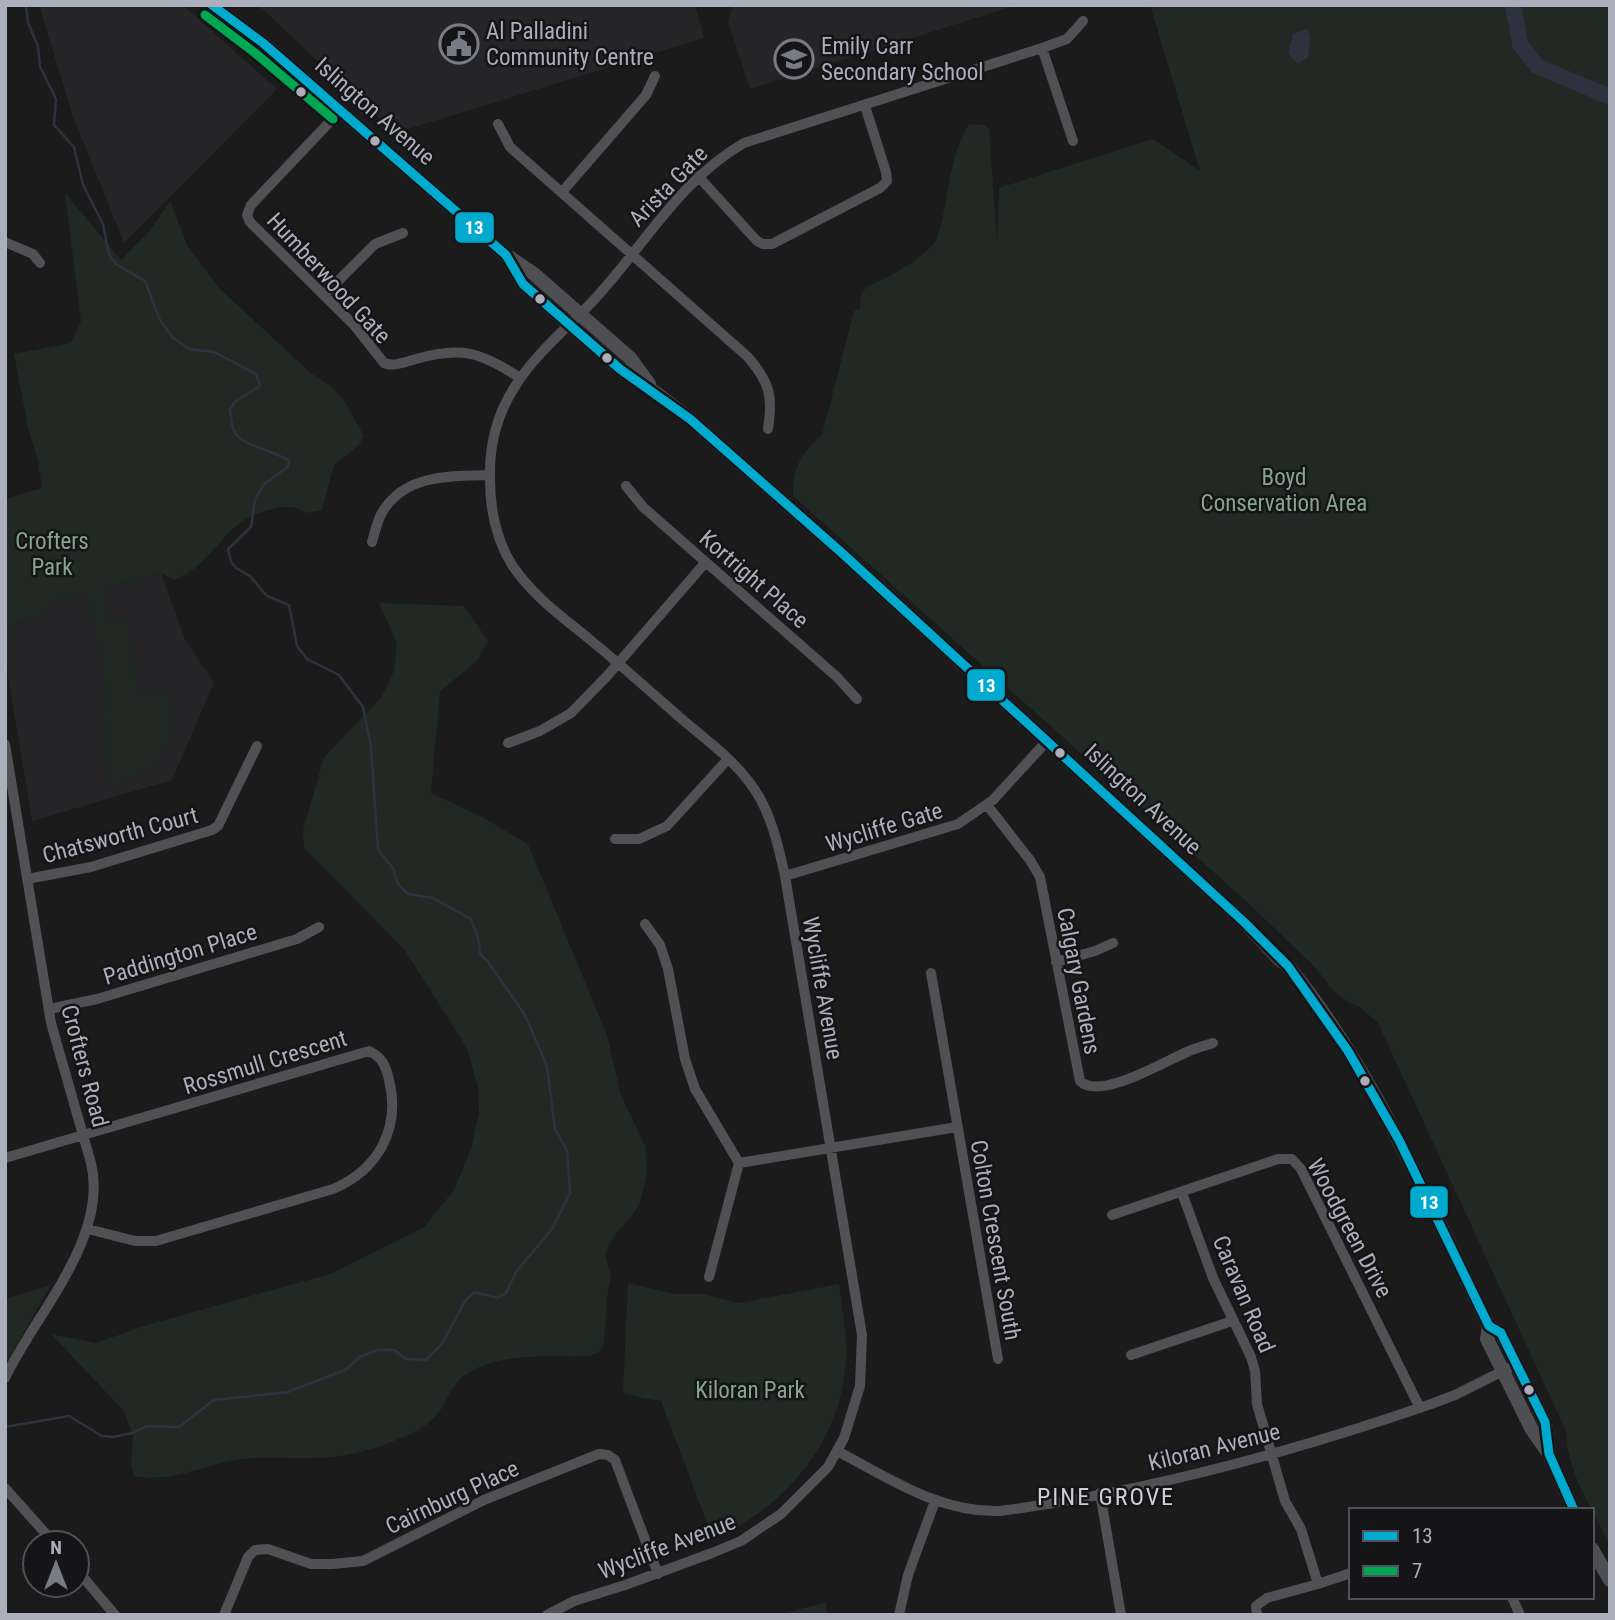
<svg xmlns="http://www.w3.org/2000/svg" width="1615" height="1620" viewBox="0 0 1615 1620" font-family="'Roboto Condensed',sans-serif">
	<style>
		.built { fill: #252527 }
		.green { fill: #212924 }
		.water { fill: #2d333e }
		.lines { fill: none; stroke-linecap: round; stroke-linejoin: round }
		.stream { stroke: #2d333e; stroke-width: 2.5 }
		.river { stroke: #2d333e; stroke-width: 16 }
		.street { stroke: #515155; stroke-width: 10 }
		.secondary { stroke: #4e4f53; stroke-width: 14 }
		.bus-1-casing { stroke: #151517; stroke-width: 14 }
		.bus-2-casing { stroke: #151517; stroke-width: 14 }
		.bus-1 { stroke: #00a9ce; stroke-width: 9 }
		.bus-2 { stroke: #00a651; stroke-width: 9 }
		.bus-dot { fill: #acaebc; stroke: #151517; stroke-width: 2.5 }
		.labels { text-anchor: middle; stroke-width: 5; stroke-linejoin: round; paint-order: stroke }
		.poi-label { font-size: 23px; fill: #acaebc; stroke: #151517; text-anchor: start }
		.street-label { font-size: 23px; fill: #acaebc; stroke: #151517 }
		.park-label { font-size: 23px; fill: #84a68e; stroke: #151517 }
		.neighbourhood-label { font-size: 24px; letter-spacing: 2px; fill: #ceced8; stroke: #151517 }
		.line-badge { stroke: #151517; stroke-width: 2.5 }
		.badge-label { font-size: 19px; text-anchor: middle; font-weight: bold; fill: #fff }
	</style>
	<rect width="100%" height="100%" fill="#1b1b1b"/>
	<path class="built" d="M 39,5 L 183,5 L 277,89 L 124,243 L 72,114 Z
		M 258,5 L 695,5 L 704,38 L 395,133 Z
		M 733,5 L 1017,5 L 750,89 L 728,22 Z
		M 161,573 L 185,639 L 214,683 L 172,780 L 32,821 L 5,658 L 5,628 L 47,612 L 51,602 Z"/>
	<path class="green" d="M 1150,5 L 1610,5 L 1610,1545 C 1592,1508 1567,1473 1566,1431 L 1378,1023 L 1359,1006 L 1352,1004 L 1335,993 L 1315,967 L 1246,901 L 793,496 C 792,469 801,453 822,435 L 854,311 L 860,309 L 861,295 L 867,286 C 883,282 932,253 937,238 C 950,200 947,159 969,124 L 985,125 L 989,129 L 997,242 L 999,188 L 1153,139 L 1200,171 Z
		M 65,193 L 121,260 L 150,230 L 170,201 L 188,247 L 220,289 L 312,374 L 332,387 L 344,400 L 364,436 L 359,445 L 334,465 L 322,510 L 306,513 C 290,499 256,512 240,523 C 223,535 211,556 194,569 C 188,573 181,576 175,580 L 161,573 L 104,588 L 110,623 L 127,619 L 137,692 L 167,688 L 174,729 L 155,767 L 111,788 L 105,748 L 109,744 L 103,711 L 111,713 L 88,593 L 51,602 L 47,612 L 5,628 L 5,499 L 42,488 L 38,461 L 28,428 L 14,354 L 71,343 L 81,321 Z
		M 379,603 L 464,606 L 488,641 L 476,662 L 440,691 L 431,793 L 482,817 L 528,844 L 607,1035 L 621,1095 L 645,1146 L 647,1171 L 641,1201 L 632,1216 L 616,1233 L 605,1253 L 611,1278 L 607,1297 L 604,1344 L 598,1353 L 589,1356 C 549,1358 493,1350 460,1379 C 452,1387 446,1401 440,1411 C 430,1425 412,1434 396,1440 C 371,1451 340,1458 313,1458 C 290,1459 266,1456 243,1459 C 202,1464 178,1483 134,1476 L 131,1465 L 133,1436 L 124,1411 L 51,1334 L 96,1343 L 147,1325 L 330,1274 L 423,1228 L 454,1190 L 472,1146 L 479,1112 L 478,1088 L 467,1048 L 404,949 L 304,848 L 303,831 L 324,757 L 381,698 L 394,671 L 397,643 Z
		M 628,1283 L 674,1294 L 703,1294 L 739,1303 L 839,1284 C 842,1309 847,1334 846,1359 C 842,1440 787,1507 713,1539 L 661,1401 L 623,1394 Z
		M 51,1285 L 5,1365 L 5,1299 Z
		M 826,1602 L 827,1615 L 780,1615 Z"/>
	<path class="water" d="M 1307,29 L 1310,36 L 1308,57 L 1298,64 L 1288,54 L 1293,34 Z"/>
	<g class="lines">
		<path class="stream" d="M 5,1427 L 69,1416 L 102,1436 L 113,1437 L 133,1433 L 147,1426 L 179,1427 L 214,1400 L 288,1392 L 347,1369 L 360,1357 L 378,1350 L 394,1350 L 406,1359 L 426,1360 L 442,1344 L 465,1301 L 474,1292 L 497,1298 L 506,1293 L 516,1272 L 552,1229 L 570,1193 L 567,1151 L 555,1129 L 547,1066 L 525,1015 L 488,962 L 480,954 L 478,938 L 471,919 L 433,898 L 408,894 L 398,884 L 393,868 L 378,850 L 371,746 L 363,707 L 339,675 L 307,659 L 297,646 L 289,605 L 267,596 L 250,576 L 236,568 L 231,562 L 228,549 L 251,527 L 255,500 L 264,484 L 288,467 L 289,461 C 274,450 241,446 234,431 C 231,425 231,415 230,408 L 236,401 L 260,386 L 256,374 L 214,352 L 189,349 L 173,338 L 160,320 L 145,281 L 117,265 L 109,255 L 103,224 L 83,185 L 74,147 L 54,125 L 56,99 L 40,67 L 38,46 L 28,23 L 26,5"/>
		<path class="river" d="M 1513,5 L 1520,44 L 1537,66 L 1610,97"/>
		<path class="street" d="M 1042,48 L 1073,141
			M 341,110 L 251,205 L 247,215 L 250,222 L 354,325 L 384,363 C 394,367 405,362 416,359 C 461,346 481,352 520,378
			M 498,124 L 510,147 L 748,357 C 770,383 773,396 768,429
			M 698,176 L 757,241 L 763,244 L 772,244 L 880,188 L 887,181 L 886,172 L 865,106
			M 562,192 L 646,95 L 655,76
			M 5,242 L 33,254 L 40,263
			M 324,295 L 375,244 L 403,233
			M 626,486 L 643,507 L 837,677 L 857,699
			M 372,542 C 375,532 377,520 383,511 C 406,474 451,476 489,475
			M 508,743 L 540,731 L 571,713 L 608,675 L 705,563
			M 5,744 L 51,1023 L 91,1163 C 109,1238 36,1313 5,1378
			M 987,805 L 1030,860 L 1040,877 L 1080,1081 C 1100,1101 1165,1061 1187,1052 C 1195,1048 1205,1046 1213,1043
			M 615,839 L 639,839 L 667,826 L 728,759
			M 785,876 L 958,824 L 993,800 L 1047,741
			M 27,879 L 91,867 L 212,830 L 218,826 L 257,746
			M 645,924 L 660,945 L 668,969 L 685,1059 L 695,1089 L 739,1163
			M 1056,962 L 1095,951 L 1113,943
			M 931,973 L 998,1359
			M 49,1009 L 97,999 L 297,939 L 319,927
			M 5,1158 L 369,1051 C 382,1057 386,1066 389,1080 C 401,1129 378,1170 333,1189 L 156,1241 L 135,1241 L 88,1229
			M 739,1163 L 957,1127
			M 1182,1193 L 1213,1278 L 1251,1357 L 1255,1371 L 1257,1404 L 1285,1501 L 1301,1529 L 1318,1584 L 1267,1598 L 1256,1606 L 1257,1615
			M 1112,1215 L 1278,1159 L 1292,1159 L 1301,1169 L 1420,1408
			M 709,1277 L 739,1163
			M 1131,1355 L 1232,1321
			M 837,1451 C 889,1478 939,1513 1000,1511 C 1146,1492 1292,1452 1431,1404 L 1455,1395 L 1517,1364
			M 5,1488 L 54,1543
			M 1100,1493 L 1121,1615
			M 77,1570 L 115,1615
			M 1318,1584 L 1351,1573
			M 1512,1597 L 1520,1615
			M 224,1615 L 248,1557 L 255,1550 L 268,1549 L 311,1564 L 332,1564 L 363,1561 L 484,1500 L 599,1454 L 608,1455 L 615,1460 L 658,1574
			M 547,1615 L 574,1601 L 625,1585 L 712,1553 L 741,1541 L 781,1514 L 828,1467 L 844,1438 L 860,1386 L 862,1335 L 785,876 C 778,844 770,809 750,783 C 732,759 707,740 684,721 C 652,693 621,665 588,638 C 561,616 532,595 512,565 C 496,539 490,509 490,479 C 489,447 497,415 514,388 C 534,355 565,330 592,302 C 642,249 679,180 744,143 L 1042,48 L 1067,39 L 1083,21
			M 899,1615 L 908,1575 L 935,1501"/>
		<path class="secondary" d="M 212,5 L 263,43 L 506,255 L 534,274 L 630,358 L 649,384
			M 506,255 L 523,284 L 620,369 L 656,393 L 690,419 L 842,553 L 1244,922 L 1280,960 L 1288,966 C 1377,1075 1427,1201 1489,1326 L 1501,1333 L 1545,1422 L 1549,1454
			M 1489,1326 L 1487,1339 L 1531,1428 L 1549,1454 L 1574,1510
			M 1592,1549 L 1610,1580"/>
		<g class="bus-1-casing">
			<path id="bus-1" d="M 212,5 L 263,43 L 506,255 L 523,284 L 620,369 L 690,419 L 842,553 L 1244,922 L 1288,966 L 1348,1051 L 1399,1140 L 1489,1326 L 1501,1333 L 1545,1422 L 1549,1454 L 1574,1510"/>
		</g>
		<g class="bus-2-casing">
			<path id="bus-2" d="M 205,15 L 255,53 L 333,119"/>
		</g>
		<use href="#bus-1" class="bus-1"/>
		<use href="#bus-2" class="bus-2"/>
	</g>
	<defs>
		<g id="civic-ring" transform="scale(2.0125)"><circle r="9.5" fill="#151517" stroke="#797b84" stroke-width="1.5"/><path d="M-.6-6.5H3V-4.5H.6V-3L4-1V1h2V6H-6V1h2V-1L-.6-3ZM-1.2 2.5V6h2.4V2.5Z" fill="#797b84"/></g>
		<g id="school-ring" transform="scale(2.0125)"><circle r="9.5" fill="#151517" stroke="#797b84" stroke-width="1.5"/><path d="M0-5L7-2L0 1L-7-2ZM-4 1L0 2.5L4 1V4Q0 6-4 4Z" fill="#797b84"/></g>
	</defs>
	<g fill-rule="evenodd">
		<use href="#civic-ring" x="459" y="44"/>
		<use href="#school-ring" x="794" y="59"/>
	</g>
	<g class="bus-dot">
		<circle cx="301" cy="92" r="6"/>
		<circle cx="375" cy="141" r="6"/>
		<circle cx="540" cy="299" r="6"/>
		<circle cx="607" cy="358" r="6"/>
		<circle cx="1060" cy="753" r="6"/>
		<circle cx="1365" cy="1081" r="6"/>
		<circle cx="1529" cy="1390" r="6"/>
	</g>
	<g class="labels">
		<g class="poi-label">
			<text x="486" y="39">Al Palladini<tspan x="486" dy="26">Community Centre</tspan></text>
			<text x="821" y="54">Emily Carr<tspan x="821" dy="26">Secondary School</tspan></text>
		</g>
		<g class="street-label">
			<text transform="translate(375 111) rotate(41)" y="8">Islington Avenue</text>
			<text transform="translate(668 186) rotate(-46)" y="8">Arista Gate</text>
			<text transform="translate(329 278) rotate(47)" y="8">Humberwood Gate</text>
			<text transform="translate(754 579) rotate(41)" y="8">Kortright Place</text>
			<text transform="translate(1143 799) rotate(43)" y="8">Islington Avenue</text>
			<text transform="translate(884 827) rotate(-17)" y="8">Wycliffe Gate</text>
			<text transform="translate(120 835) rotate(-15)" y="8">Chatsworth Court</text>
			<text transform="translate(180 954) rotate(-17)" y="8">Paddington Place</text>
			<text transform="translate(1079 981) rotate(79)" y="8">Calgary Gardens</text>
			<text transform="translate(823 988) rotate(80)" y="8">Wycliffe Avenue</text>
			<text transform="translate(265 1062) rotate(-17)" y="8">Rossmull Crescent</text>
			<text transform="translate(85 1066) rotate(75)" y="8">Crofters Road</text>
			<text transform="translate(1350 1228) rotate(62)" y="8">Woodgreen Drive</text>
			<text transform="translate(996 1240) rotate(80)" y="8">Colton Crescent South</text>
			<text transform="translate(1244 1294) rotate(67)" y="8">Caravan Road</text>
			<text transform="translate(1214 1447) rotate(-14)" y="8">Kiloran Avenue</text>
			<text transform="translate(452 1497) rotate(-25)" y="8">Cairnburg Place</text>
			<text transform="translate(667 1546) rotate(-21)" y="8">Wycliffe Avenue</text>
		</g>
		<g class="park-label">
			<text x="1284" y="485">Boyd<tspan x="1284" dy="26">Conservation Area</tspan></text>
			<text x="52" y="549">Crofters<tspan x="52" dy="26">Park</tspan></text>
			<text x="750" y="1398">Kiloran Park</text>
		</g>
		<g class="neighbourhood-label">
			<text x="1106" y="1505">PINE GROVE</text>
		</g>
	</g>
	<g class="line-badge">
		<rect x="454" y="211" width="41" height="33" rx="7" fill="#00a9ce"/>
		<rect x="966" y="668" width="40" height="34" rx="7" fill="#00a9ce"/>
		<rect x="1409" y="1185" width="40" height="34" rx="7" fill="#00a9ce"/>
	</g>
	<g class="badge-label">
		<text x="474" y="234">13</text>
		<text x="986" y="692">13</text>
		<text x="1429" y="1209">13</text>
	</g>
	<rect width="1615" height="1620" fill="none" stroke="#acaebc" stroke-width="14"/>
	<rect x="1349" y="1508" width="245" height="91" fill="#151517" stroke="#515259" stroke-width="2"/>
	<rect x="1363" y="1531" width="35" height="10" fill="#00a9ce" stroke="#515259" stroke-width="2"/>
	<text x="1412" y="1543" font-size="21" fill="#acaebc">13</text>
	<rect x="1363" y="1566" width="35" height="10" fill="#00a651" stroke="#515259" stroke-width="2"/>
	<text x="1412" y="1578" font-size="21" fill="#acaebc">7</text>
	<g transform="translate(56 1564)"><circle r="33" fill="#151517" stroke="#515259" stroke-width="2"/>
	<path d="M0-5L12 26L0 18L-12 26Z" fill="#797b84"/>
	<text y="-10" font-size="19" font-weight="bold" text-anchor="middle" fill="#acaebc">N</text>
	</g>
</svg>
